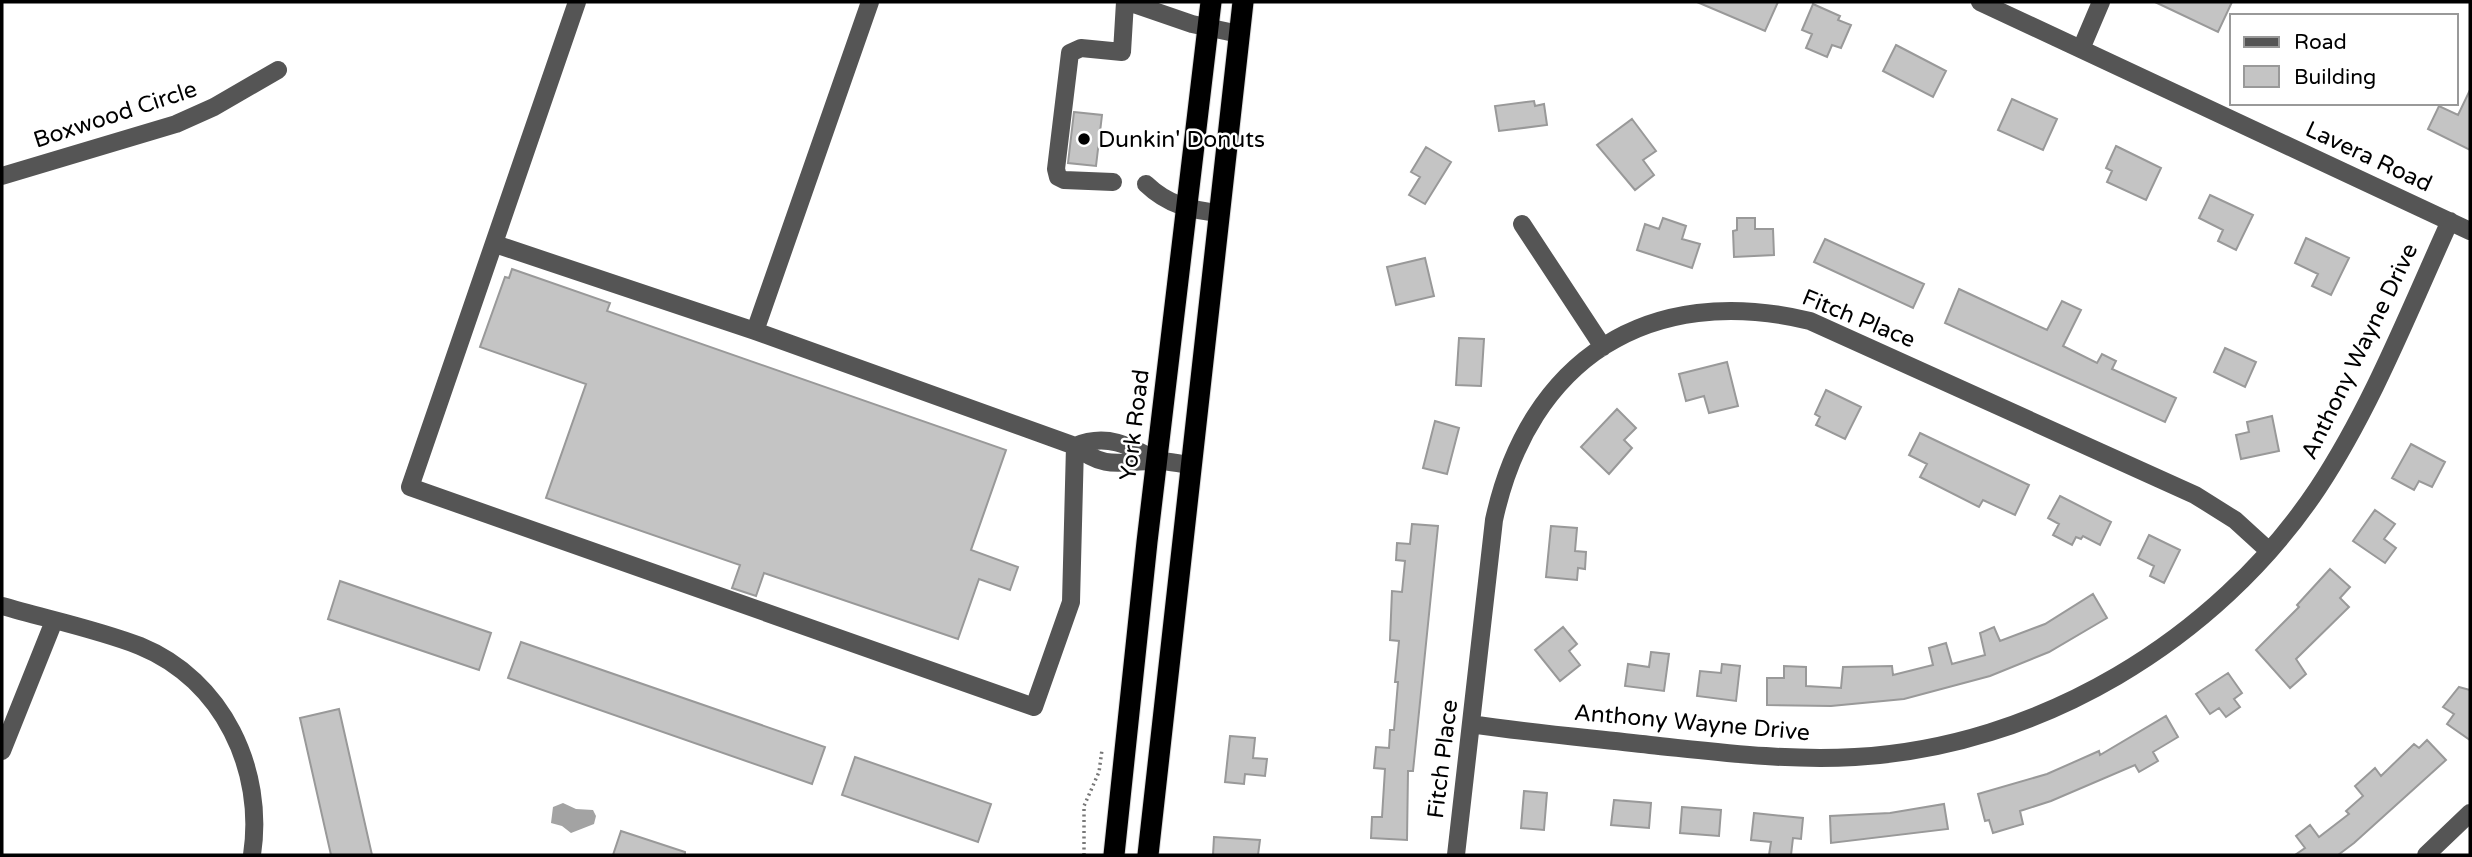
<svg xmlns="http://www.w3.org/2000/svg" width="2472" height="857" viewBox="0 0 2472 857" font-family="'Varela Round',sans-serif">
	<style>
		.water { fill: #a3a3a3 }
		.building { fill: #c4c4c4; stroke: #999; stroke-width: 2 }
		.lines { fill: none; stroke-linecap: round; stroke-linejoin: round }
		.highway-casing { stroke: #dbdbdb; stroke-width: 23 }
		.path { stroke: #777; stroke-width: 3.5; stroke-dasharray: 2 3.5; stroke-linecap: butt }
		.minor { stroke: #555; stroke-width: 18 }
		.highway { stroke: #000; stroke-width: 21 }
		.poi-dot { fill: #000; stroke: #fff; stroke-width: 2.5 }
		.labels { text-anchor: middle; stroke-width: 5; stroke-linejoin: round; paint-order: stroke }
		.street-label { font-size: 23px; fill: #000; stroke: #fff }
		.poi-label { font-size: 23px; fill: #000; stroke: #fff; text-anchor: start }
	</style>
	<rect width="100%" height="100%" fill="#fff"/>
	<path class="water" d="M 563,803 L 576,809 L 593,810 L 596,816 L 594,824 L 571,833 L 562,826 L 551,823 L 553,807 Z"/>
	<path class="building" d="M 1697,2 L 1778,2 L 1765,31 Z
		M 2155,2 L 2232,2 L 2218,32 Z
		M 1813,4 L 1840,16 L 1838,20 L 1851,25 L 1841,48 L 1832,45 L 1827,57 L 1806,48 L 1812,34 L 1802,30 Z
		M 1896,45 L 1946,71 L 1933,97 L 1883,71 Z
		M 2470,90 L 2470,150 L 2428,129 L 2439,106 L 2458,115 Z
		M 2012,99 L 2057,119 L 2043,150 L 1998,130 Z
		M 1534,101 L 1535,106 L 1544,104 L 1547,125 L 1499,131 L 1495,106 Z
		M 1074,112 L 1102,115 L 1096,166 L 1068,163 Z
		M 1632,119 L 1656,151 L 1643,160 L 1654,175 L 1635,190 L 1597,145 Z
		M 2116,146 L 2161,168 L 2146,200 L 2107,182 L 2112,171 L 2106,168 Z
		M 1426,147 L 1451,162 L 1425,204 L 1409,195 L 1420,177 L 1411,172 Z
		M 2210,195 L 2253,215 L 2236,250 L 2218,241 L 2223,230 L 2199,218 Z
		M 1663,218 L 1686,226 L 1682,239 L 1700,244 L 1692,268 L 1637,250 L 1645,224 L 1659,229 Z
		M 1737,218 L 1755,218 L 1755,229 L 1773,229 L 1774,255 L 1734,257 L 1733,231 L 1737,230 Z
		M 2306,238 L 2349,258 L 2331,295 L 2312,286 L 2318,274 L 2295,263 Z
		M 1825,239 L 1924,284 L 1913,308 L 1814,262 Z
		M 1425,258 L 1434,296 L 1396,305 L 1387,267 Z
		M 512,269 L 610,303 L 607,311 L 1006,450 L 971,550 L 1018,567 L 1010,590 L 979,579 L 958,639 L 764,573 L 756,596 L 732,588 L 740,565 L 546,498 L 586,384 L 480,347 L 505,277 L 509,278 Z
		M 1959,289 L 2047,330 L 2062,301 L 2081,310 L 2063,346 L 2097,363 L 2102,354 L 2116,361 L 2112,369 L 2176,398 L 2165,422 L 1945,323 Z
		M 1459,338 L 1484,339 L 1481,386 L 1456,385 Z
		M 2225,348 L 2256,362 L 2245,387 L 2214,372 Z
		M 1727,362 L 1738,406 L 1709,413 L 1704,396 L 1686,401 L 1679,374 Z
		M 1826,390 L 1861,407 L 1845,439 L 1816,425 L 1820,417 L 1815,414 Z
		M 1617,409 L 1636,428 L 1624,440 L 1632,448 L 1609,474 L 1581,447 Z
		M 2272,416 L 2279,451 L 2241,459 L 2236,435 L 2249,432 L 2247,422 Z
		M 1435,421 L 1459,428 L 1447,474 L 1423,468 Z
		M 1920,433 L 2029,485 L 2015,515 L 1983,500 L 1979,507 L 1920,477 L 1927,464 L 1909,455 Z
		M 2411,444 L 2445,462 L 2432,487 L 2419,481 L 2414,490 L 2392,478 Z
		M 2060,496 L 2111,522 L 2100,545 L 2083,536 L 2081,539 L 2076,537 L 2072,545 L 2053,535 L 2059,524 L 2048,518 Z
		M 2375,510 L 2395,524 L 2384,539 L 2396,548 L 2385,563 L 2353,541 Z
		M 1412,524 L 1438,526 L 1413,771 L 1408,771 L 1407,840 L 1371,838 L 1372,817 L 1382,817 L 1385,769 L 1374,768 L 1376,747 L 1389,748 L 1390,730 L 1394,730 L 1398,682 L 1395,682 L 1399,641 L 1390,640 L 1392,591 L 1402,592 L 1405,561 L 1396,560 L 1397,543 L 1410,544 Z
		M 1551,526 L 1577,528 L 1575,551 L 1586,552 L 1585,569 L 1578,568 L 1577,580 L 1546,577 Z
		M 2149,535 L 2180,550 L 2164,583 L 2150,576 L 2154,566 L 2138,558 Z
		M 2330,569 L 2350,587 L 2340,598 L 2349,607 L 2296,659 L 2306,674 L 2290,688 L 2256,650 L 2299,607 L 2297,605 Z
		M 340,581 L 491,633 L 479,670 L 328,619 Z
		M 2093,594 L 2107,618 L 2049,652 L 1990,676 L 1904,699 L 1831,706 L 1767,705 L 1767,678 L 1784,678 L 1784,666 L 1806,667 L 1806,686 L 1841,688 L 1843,667 L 1892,666 L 1893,675 L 1933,665 L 1929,648 L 1946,643 L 1952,664 L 1985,655 L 1980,633 L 1994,627 L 2000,641 L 2045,624 Z
		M 1563,627 L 1577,644 L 1569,651 L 1580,665 L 1560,681 L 1535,650 Z
		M 521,642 L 825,747 L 812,784 L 508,678 Z
		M 1651,652 L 1669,654 L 1664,691 L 1625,686 L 1628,664 L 1649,667 Z
		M 1722,664 L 1740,666 L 1736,701 L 1697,696 L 1700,671 L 1721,673 Z
		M 2228,673 L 2242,693 L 2234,699 L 2240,707 L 2226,717 L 2219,708 L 2210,714 L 2196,694 Z
		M 2459,687 L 2470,690 L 2470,740 L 2447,724 L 2454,714 L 2443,707 Z
		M 339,709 L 372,855 L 331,855 L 300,718 Z
		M 2166,716 L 2178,737 L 2153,752 L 2158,761 L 2139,772 L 2135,765 L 2051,801 L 2020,811 L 2023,824 L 1993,833 L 1989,820 L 1985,821 L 1978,794 L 2047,774 L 2099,751 L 2100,755 Z
		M 1230,736 L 1255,738 L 1253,758 L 1267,759 L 1265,776 L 1245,774 L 1244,784 L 1225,782 Z
		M 2427,740 L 2446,760 L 2354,843 L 2338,855 L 2295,855 L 2305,848 L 2296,836 L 2310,825 L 2319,837 L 2349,814 L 2346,811 L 2363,796 L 2355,786 L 2375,768 L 2381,776 L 2414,744 L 2419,748 Z
		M 855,757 L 991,804 L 978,842 L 842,795 Z
		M 1524,791 L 1547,793 L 1544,830 L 1521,828 Z
		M 1614,800 L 1651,803 L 1649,828 L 1611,825 Z
		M 1944,804 L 1948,829 L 1831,843 L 1830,816 L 1890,813 Z
		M 1682,807 L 1721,810 L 1719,836 L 1680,833 Z
		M 1754,813 L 1803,818 L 1801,839 L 1793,838 L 1791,855 L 1769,855 L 1771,842 L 1751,840 Z
		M 621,831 L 685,852 L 685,855 L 613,855 Z
		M 1214,837 L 1260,840 L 1258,855 L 1213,855 Z"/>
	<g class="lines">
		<g class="highway-casing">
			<path id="highway" d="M 1114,855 L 1147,542 L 1211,2
				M 1148,855 L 1243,2"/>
		</g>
		<path class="path" d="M 1084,855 L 1084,806 L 1099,772 L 1102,750"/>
		<path class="minor" d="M 577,2 L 410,487 L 1034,707 L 1071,602 L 1075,446
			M 1128,2 L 1192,24 L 1239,34
			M 1980,2 L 2470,231
			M 2081,49 L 2101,2
			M 2,176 L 176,124 L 214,107 L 278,70
			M 1113,182 L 1064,180 L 1058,177 L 1056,169 L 1070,53 L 1081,48 L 1122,52 L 1125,2
			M 1146,184 C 1168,205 1190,210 1220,213
			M 1522,224 L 1603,347
			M 495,244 L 755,331 L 1075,446 C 1107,472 1123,460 1158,461 C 1169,461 1180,464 1191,465
			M 755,331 L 870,2
			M 1075,446 C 1106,433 1129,445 1157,461
			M 2,606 C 47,619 96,629 140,646 C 223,680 265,770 252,855
			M 1471,724 C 1530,733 1590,738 1650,745 C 1718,752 1786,761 1855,757 C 2038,747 2216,641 2318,488 C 2372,406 2409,311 2450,221
			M 2,751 L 54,621
			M 1456,855 L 1494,520 C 1529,359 1649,282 1810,321 L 2195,495 L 2235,520 L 2269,551
			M 2426,855 L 2470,813"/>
		<use href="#highway" class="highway"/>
	</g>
	<circle class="poi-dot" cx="1084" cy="139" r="7"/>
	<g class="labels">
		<g class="street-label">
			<text transform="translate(115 114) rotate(-18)" y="8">Boxwood Circle</text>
			<text transform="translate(2369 156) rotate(25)" y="8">Lavera Road</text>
			<text transform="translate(1859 318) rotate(22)" y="8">Fitch Place</text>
			<text transform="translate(2359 351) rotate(-64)" y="8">Anthony Wayne Drive</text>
			<text transform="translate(1134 425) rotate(-83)" y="8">York Road</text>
			<text transform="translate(1692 722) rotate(5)" y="8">Anthony Wayne Drive</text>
			<text transform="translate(1442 759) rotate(-83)" y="8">Fitch Place</text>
		</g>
		<g class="poi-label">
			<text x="1098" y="147">Dunkin' Donuts</text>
		</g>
	</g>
	<rect width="2472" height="857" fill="none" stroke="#000000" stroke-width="7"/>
	<rect x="2230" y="14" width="228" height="91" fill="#ffffff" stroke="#999999" stroke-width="2"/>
	<rect x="2244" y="37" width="35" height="10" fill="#555555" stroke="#999999" stroke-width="2"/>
	<text x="2294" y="49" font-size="21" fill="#000000">Road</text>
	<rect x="2244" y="66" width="35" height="21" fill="#c4c4c4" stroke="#999999" stroke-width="2"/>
	<text x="2294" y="84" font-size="21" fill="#000000">Building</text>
</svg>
